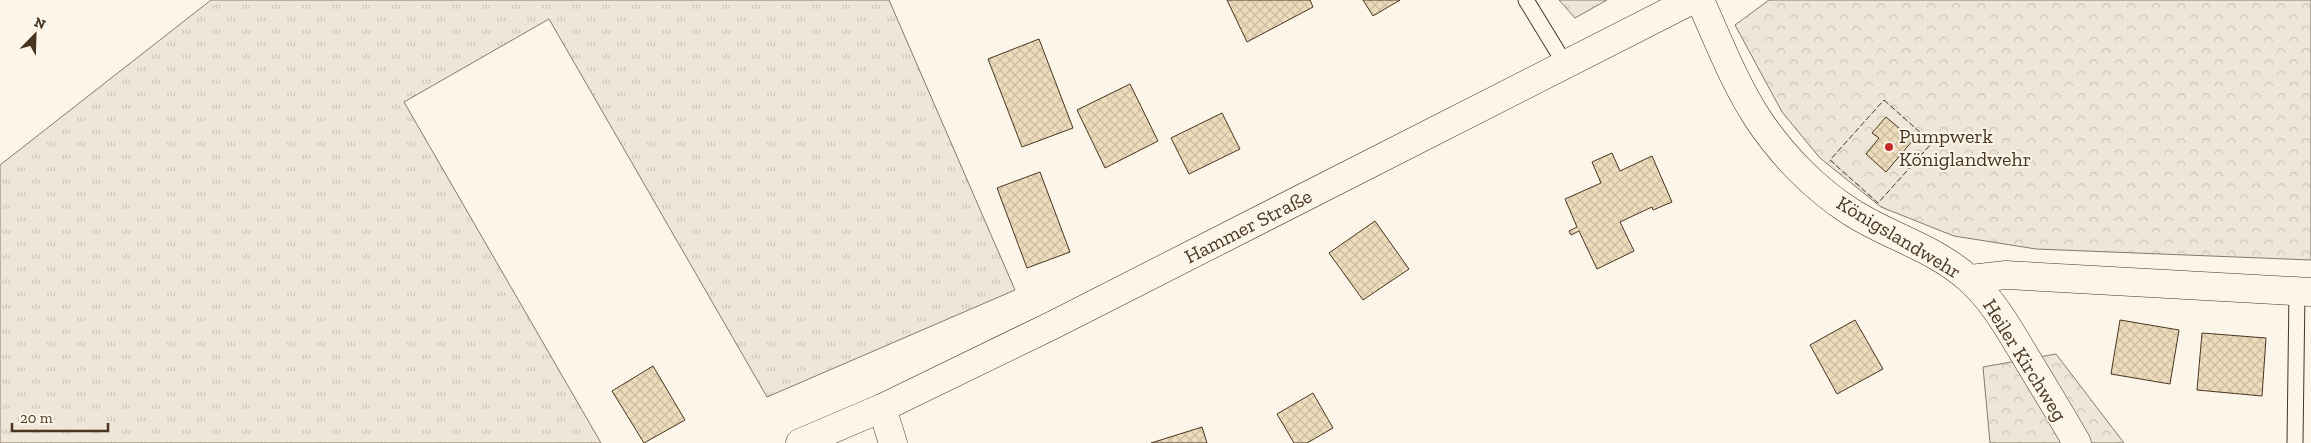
<svg xmlns="http://www.w3.org/2000/svg" width="2311" height="443" viewBox="0 0 2311 443" font-family="'Zilla Slab',serif">
	<style>
		.grass { fill: url(#grass-tufts); stroke: #887966 }
		.forest { fill: url(#forest-crowns); stroke: #887966 }
		.building { fill: url(#building-cross-hatch); stroke: #4a3520 }
		.lines { fill: none; stroke-linecap: round; stroke-linejoin: round }
		.service-casing { stroke: #4a3520; stroke-width: 17 }
		.minor-casing { stroke: #4a3520; stroke-width: 29 }
		.secondary-casing { stroke: #4a3520; stroke-width: 29 }
		.service { stroke: #fbf6e9; stroke-width: 15 }
		.minor { stroke: #fbf6e9; stroke-width: 28 }
		.secondary { stroke: #fbf6e9; stroke-width: 28 }
		.fence { stroke: #4a3520; stroke-width: 1; stroke-dasharray: 6 2.5; stroke-linecap: butt }
		.poi-dot { fill: #c62828; stroke: #fbf6e9; stroke-width: 2 }
		.labels { text-anchor: middle; stroke-width: 4; stroke-linejoin: round; paint-order: stroke }
		.poi-label { font-size: 20px; fill: #4a3520; stroke: #fbf6e9; text-anchor: start }
		.street-label { font-size: 20px; fill: #4a3520; stroke: #fbf6e9 }
	</style>
	<defs>
		<pattern id="grass-tufts" width="24" height="20" patternUnits="userSpaceOnUse" patternTransform="scale(1.25)"><rect width="24" height="20" fill="#ede6d9"/><path d="M3 7l-1-3M5 7V3M7 7l1-3M15 17l-1-3M17 17v-4M19 17l1-3" fill="none" stroke="#cdc6ba"/></pattern>
		<pattern id="forest-crowns" width="20" height="18" patternUnits="userSpaceOnUse" patternTransform="scale(1.25)"><rect width="20" height="18" fill="#ede6d9"/><path d="M2 6a3 3 0 1 1 6 0M12 15a3 3 0 1 1 6 0" fill="none" stroke="#cdc6ba"/></pattern>
		<pattern id="building-cross-hatch" width="8" height="8" patternUnits="userSpaceOnUse" patternTransform="scale(1.25)"><rect width="8" height="8" fill="#ecdcbc"/><path d="M0 0l8 8M0 8l8-8" fill="none" stroke="#ccbda1"/></pattern>
	</defs>
	<rect width="100%" height="100%" fill="#fbf6e9"/>
	<path class="grass" d="M 211,0 L 889,0 L 1015,290 L 767,397 L 549,19 L 404,102 L 601,443 L 0,443 L 0,165 Z
		M 1559,0 L 1607,0 L 1575,18 Z"/>
	<path class="forest" d="M 1769,0 L 2311,0 L 2311,260 L 2036,249 L 1954,236 L 1881,207 L 1820,158 L 1782,112 L 1735,25 Z
		M 2056,354 L 2124,443 L 1990,443 L 1983,367 Z"/>
	<path class="building" d="M 1227,0 L 1310,0 L 1313,7 L 1247,42 Z
		M 1363,0 L 1400,0 L 1373,16 Z
		M 1039,39 L 1073,128 L 1022,147 L 988,59 Z
		M 1130,84 L 1158,141 L 1105,168 L 1077,110 Z
		M 1222,113 L 1240,149 L 1189,174 L 1171,138 Z
		M 1886,117 L 1913,140 L 1886,172 L 1866,154 L 1879,138 L 1872,133 Z
		M 1612,153 L 1620,171 L 1652,156 L 1672,202 L 1653,210 L 1652,207 L 1620,222 L 1634,251 L 1597,269 L 1579,231 L 1571,235 L 1569,231 L 1577,227 L 1565,199 L 1601,183 L 1592,162 Z
		M 1040,172 L 1070,252 L 1027,268 L 997,188 Z
		M 1375,221 L 1409,269 L 1363,300 L 1329,253 Z
		M 1855,320 L 1883,369 L 1837,394 L 1810,345 Z
		M 2120,320 L 2179,330 L 2170,384 L 2111,374 Z
		M 2202,333 L 2266,338 L 2262,396 L 2197,390 Z
		M 653,366 L 685,420 L 644,443 L 612,391 Z
		M 1313,393 L 1333,428 L 1307,443 L 1294,443 L 1277,414 Z
		M 1202,427 L 1207,443 L 1151,443 Z"/>
	<g class="lines">
		<g class="service-casing">
			<path id="service" d="M 1526,0 L 1565,64
				M 2295,443 L 2297,291"/>
		</g>
		<g class="minor-casing">
			<path id="minor" d="M 1700,0 C 1718,40 1734,82 1758,119 C 1782,155 1815,189 1851,212 C 1890,237 1933,247 1969,279 C 1994,301 2010,331 2027,359 C 2044,387 2061,415 2077,443
				M 1970,279 L 2006,275 L 2311,292
				M 882,408 L 893,443"/>
		</g>
		<g class="secondary-casing">
			<path id="secondary" d="M 800,443 L 882,408 L 1053,325 L 1692,0"/>
		</g>
		<use href="#service" class="service"/>
		<use href="#minor" class="minor"/>
		<use href="#secondary" class="secondary"/>
		<path class="fence" d="M 1884,100 L 1932,143 L 1878,203 L 1830,160 Z"/>
	</g>
	<circle class="poi-dot" cx="1889" cy="147" r="5"/>
	<g class="labels">
		<g class="poi-label">
			<text x="1899" y="143">Pumpwerk<tspan x="1899" dy="23">Königlandwehr</tspan></text>
		</g>
		<g class="street-label">
			<text transform="translate(1248 226) rotate(-27)" y="7">Hammer Straße</text>
			<text transform="translate(1899 237) rotate(31)" y="7">Königslandwehr</text>
			<text transform="translate(2025 360) rotate(58)" y="7">Heiler Kirchweg</text>
		</g>
	</g>
	<g transform="translate(35 35) rotate(23)" stroke="#fbf6e9" stroke-width="4" paint-order="stroke">
	<path d="M0-4L9 19L0 12L-9 19Z" fill="#4a3520"/>
	<text y="-8" font-size="14" font-weight="bold" text-anchor="middle" fill="#4a3520">N</text>
	</g>
	<path d="M12 423v8h96v-8" fill="none" stroke="#4a3520" stroke-width="2.5"/>
	<text x="20" y="423" font-size="15" fill="#4a3520" stroke="#fbf6e9" stroke-width="4" paint-order="stroke">20 m</text>
</svg>
